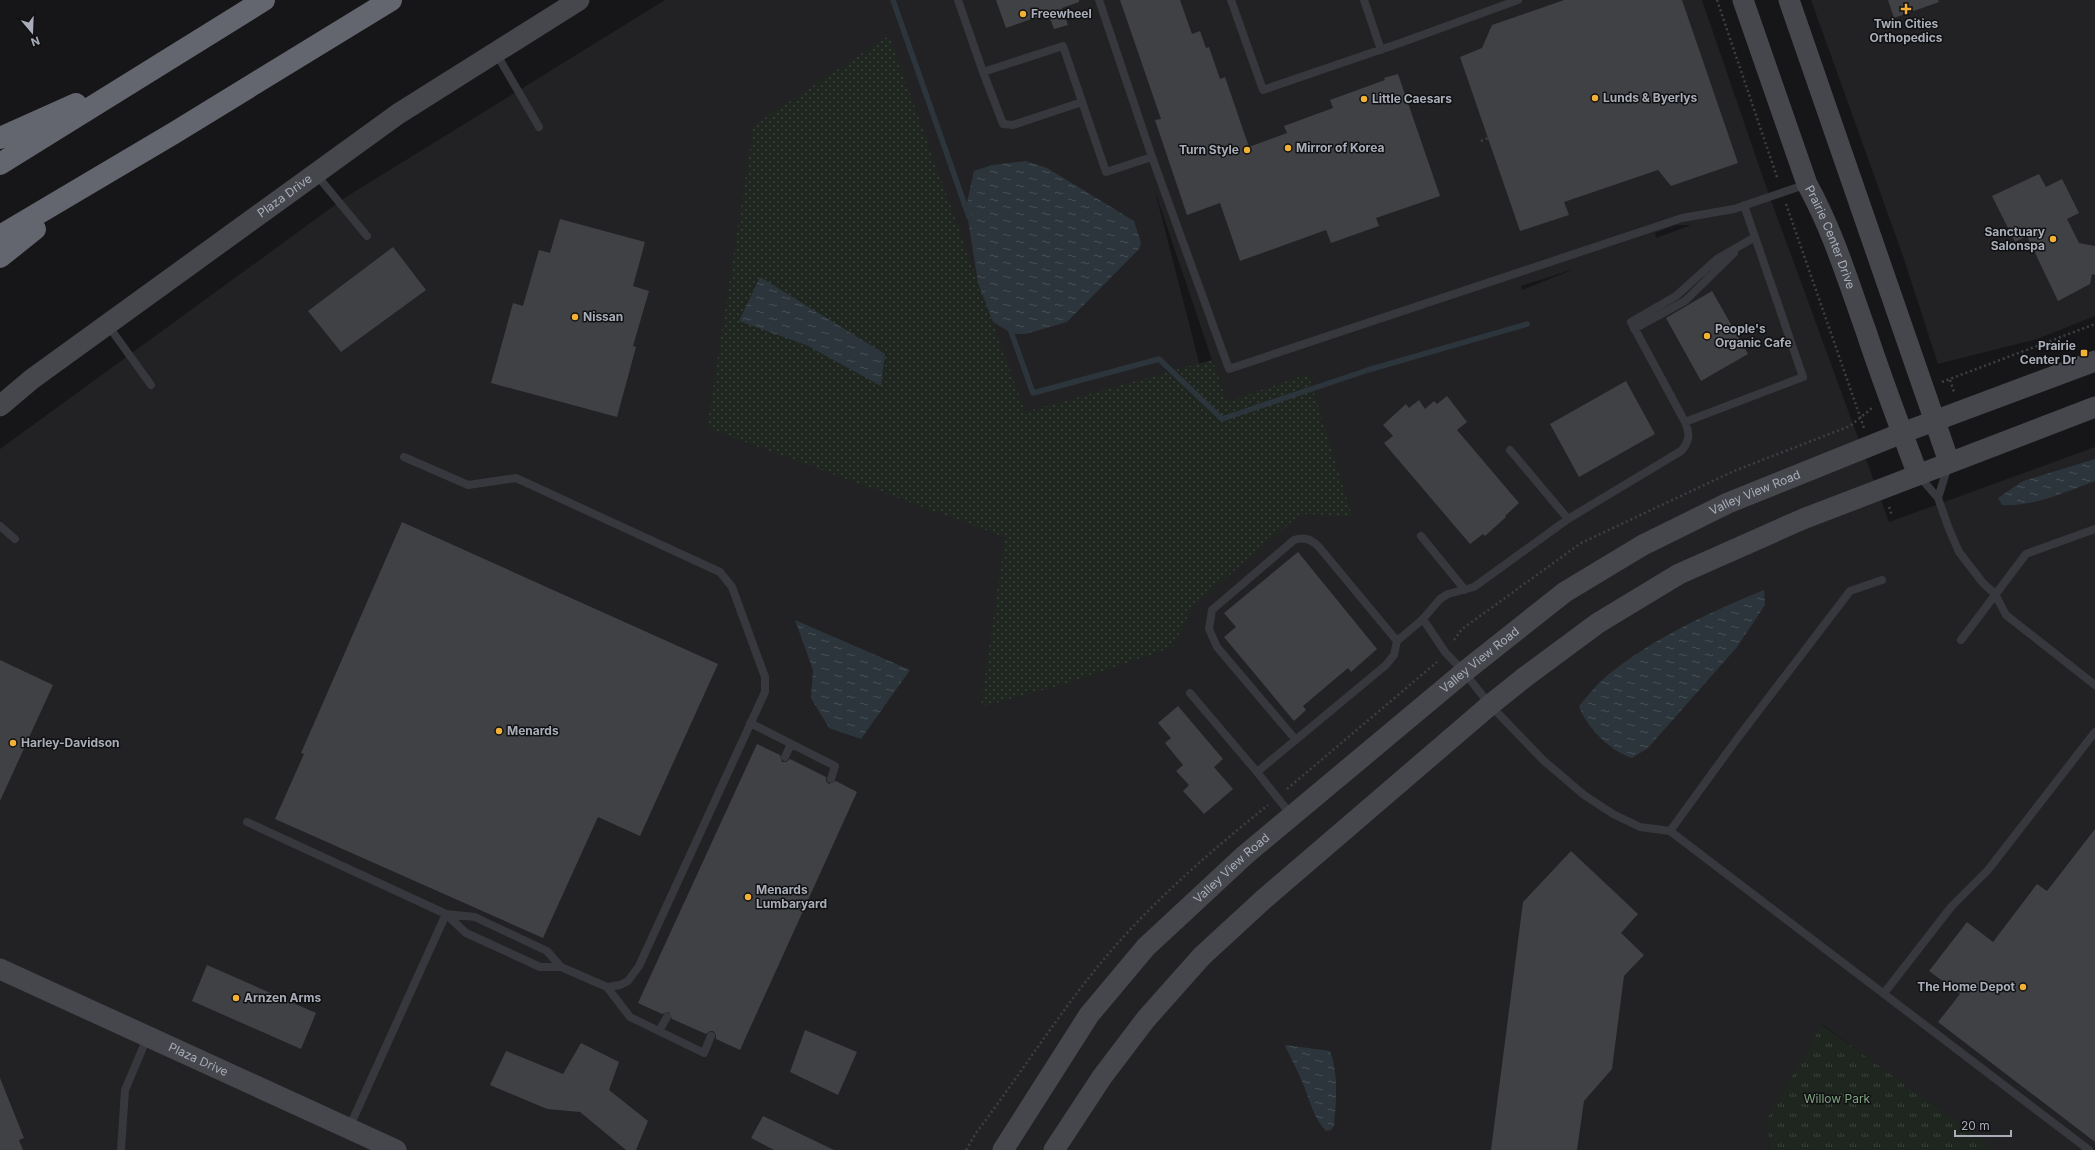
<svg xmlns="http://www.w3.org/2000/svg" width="2095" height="1150" viewBox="0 0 2095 1150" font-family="Inter,sans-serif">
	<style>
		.built { fill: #222225; fill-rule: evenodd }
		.grass { fill: url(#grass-dots) }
		.park { fill: url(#park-tufts) }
		.water { fill: url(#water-ripples) }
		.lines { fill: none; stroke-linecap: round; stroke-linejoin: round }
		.stream { stroke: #2c353c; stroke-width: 5.5 }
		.building { fill: #404145 }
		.path { stroke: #3d3f44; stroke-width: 2.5; stroke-dasharray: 2 3; stroke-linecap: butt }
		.lane { stroke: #37383d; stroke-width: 8 }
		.secondary { stroke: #45474d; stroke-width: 21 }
		.highway { stroke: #63666e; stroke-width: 22 }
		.poi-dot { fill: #f2b134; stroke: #111113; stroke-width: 1.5 }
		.labels { text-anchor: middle; stroke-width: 3; stroke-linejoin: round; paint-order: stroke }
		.poi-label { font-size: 12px; font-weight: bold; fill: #a8adb8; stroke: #111113; text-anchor: start }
		.street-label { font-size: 12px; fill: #a8adb8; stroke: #111113 }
		.park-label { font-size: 12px; fill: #7fa381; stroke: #111113 }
	</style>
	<defs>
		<pattern id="grass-dots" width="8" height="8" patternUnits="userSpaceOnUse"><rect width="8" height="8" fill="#1e261f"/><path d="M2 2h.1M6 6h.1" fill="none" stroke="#3c433d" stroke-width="1.8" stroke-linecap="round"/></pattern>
		<pattern id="park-tufts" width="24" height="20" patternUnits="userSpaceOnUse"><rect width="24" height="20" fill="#1e261f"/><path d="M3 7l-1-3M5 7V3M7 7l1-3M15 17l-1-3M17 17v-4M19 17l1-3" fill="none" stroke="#3c433d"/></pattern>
		<pattern id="water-ripples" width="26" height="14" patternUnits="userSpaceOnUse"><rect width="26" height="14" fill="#2c353c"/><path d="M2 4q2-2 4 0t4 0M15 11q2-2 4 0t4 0" fill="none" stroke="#485056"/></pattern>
	</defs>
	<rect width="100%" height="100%" fill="#161618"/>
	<path class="built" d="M 665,0 L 1702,0 L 1769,195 L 1889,522 L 2095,447 L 2095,1150 L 1993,1150 L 1823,1025 L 1768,1127 L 1770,1150 L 0,1150 L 0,449 L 346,197 ZM 1155,191 L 1212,360 L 1228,402 L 1211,409 ZM 1676,225 L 1691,225 L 1656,238 L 1655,233 ZM 1574,269 L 1522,290 L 1521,286 Z
		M 1811,0 L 2095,0 L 2095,316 L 2037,339 L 1938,364 L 1903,256 Z"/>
	<path class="grass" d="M 889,36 L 1025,412 L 1212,360 L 1228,402 L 1308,374 L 1352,516 L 1305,514 L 1294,519 L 1193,606 L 1173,647 L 1071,682 L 981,707 L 1005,537 L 707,428 L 754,125 Z"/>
	<path class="park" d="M 1822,1025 L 1989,1145 L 1995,1150 L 1770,1150 L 1767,1119 Z"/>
	<path class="water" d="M 1026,161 L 1047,168 L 1134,221 L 1141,243 L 1139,249 L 1067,322 L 1025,334 L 1013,334 L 993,322 L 978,283 L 966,207 L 974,171 L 992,165 Z
		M 760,277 L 885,354 L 881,386 L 806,345 L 739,321 Z
		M 2095,459 L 2095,481 C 2065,492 2034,507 2002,505 L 1998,498 L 2023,481 Z
		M 1764,590 L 1765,605 L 1737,647 L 1648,748 L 1632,758 C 1610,751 1586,727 1579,706 C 1586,698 1592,690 1599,683 C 1642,643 1710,612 1764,590 Z
		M 795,620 L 910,670 L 861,739 L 829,728 L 811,698 L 813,670 Z
		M 1286,1045 L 1330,1051 C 1339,1076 1336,1101 1334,1126 L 1331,1130 L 1326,1131 C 1314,1119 1310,1101 1304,1086 C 1298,1072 1292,1059 1285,1046 Z"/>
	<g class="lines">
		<path class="stream" d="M 893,0 L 969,217
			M 1009,326 L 1033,393 L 1159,359 L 1222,419 L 1368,370 L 1527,324"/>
	</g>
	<path class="building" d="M 996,0 L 1079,0 L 1079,2 L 1062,8 L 1068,25 L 1054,29 L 1048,13 L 1006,28 Z
		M 1120,0 L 1180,0 L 1192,34 L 1200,31 L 1206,48 L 1209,47 L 1220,79 L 1225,77 L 1249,147 L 1287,133 L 1284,126 L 1333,108 L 1330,100 L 1385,80 L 1384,78 L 1398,74 L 1440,196 L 1376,218 L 1379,226 L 1331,243 L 1326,230 L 1240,261 L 1220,203 L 1187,215 L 1155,120 L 1161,119 Z
		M 1564,0 L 1682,0 L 1738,163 L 1671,186 L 1658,170 L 1564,202 L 1569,215 L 1520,231 L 1460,57 L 1482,48 L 1492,25 Z
		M 1888,0 L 1938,0 L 1939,2 L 1894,18 Z
		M 2039,174 L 2046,187 L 2062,179 L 2079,213 L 2067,219 L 2079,243 L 2095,246 L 2095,275 L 2092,274 L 2090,284 L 2058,301 L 2027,236 L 2015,242 L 1992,196 Z
		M 560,219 L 645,242 L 633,286 L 649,291 L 633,346 L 636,347 L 617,417 L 491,383 L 513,303 L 523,306 L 539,250 L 550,253 Z
		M 393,247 L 426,290 L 341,352 L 308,311 Z
		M 1712,291 L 1748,354 L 1701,381 L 1666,318 Z
		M 1626,381 L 1655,434 L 1579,477 L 1550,424 Z
		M 1447,396 L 1467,422 L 1457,430 L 1519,503 L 1505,516 L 1506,517 L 1485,536 L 1483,534 L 1470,544 L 1384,443 L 1393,436 L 1383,425 L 1406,404 L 1409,408 L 1419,400 L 1425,409 L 1434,401 L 1437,404 Z
		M 402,522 L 718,664 L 640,836 L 598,817 L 543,938 L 275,819 L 304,754 L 301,753 Z
		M 1298,552 L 1377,649 L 1351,672 L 1348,668 L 1303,706 L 1306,710 L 1294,721 L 1224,637 L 1236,627 L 1224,613 Z
		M 0,660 L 53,685 L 0,801 Z
		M 1178,706 L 1223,759 L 1214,767 L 1233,789 L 1204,814 L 1183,791 L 1189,785 L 1176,771 L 1183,765 L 1165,743 L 1171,738 L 1158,723 Z
		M 757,744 L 780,755 L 782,762 L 786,762 L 790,759 L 826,777 L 826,781 L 829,784 L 836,781 L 857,792 L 740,1050 L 716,1039 L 716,1035 L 713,1031 L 710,1031 L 706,1034 L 672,1019 L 669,1012 L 662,1014 L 638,1003 Z
		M 2095,829 L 2095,1142 L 1938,1022 L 1960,994 L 1929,971 L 1967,922 L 1993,942 L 2037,884 L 2047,891 Z
		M 1571,851 L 1638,914 L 1621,933 L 1644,955 L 1624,976 L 1612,1069 L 1584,1101 L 1577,1150 L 1491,1150 L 1523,902 Z
		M 207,965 L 316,1013 L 301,1049 L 192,1001 Z
		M 805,1030 L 857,1052 L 838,1095 L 790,1072 Z
		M 581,1043 L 619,1062 L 609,1090 L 648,1121 L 636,1150 L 626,1150 L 580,1112 L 547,1109 L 490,1085 L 506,1051 L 563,1074 Z
		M 0,1078 L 24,1138 L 19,1140 L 23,1150 L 0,1150 Z
		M 763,1116 L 834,1150 L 774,1150 L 751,1138 Z"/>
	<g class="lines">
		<path class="path" d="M 1717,0 L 1778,180
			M 1481,141 L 1488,138
			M 1786,204 L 1864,428
			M 1950,380 L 1954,392
			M 1942,382 L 2095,324
			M 1889,507 L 1892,516
			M 1454,640 L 1462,629 L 1581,543 L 1734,471 L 1850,426 L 1872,408
			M 1287,789 L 1437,662
			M 966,1150 L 976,1133 C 1017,1079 1053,1022 1095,970 C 1145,908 1206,855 1268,805"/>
		<path class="lane" d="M 958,0 L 983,72 L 1063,46 L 1106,172 L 1152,157 L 1229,369 L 1682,218 L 1734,209 L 1807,184
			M 1099,0 L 1152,157
			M 1231,0 L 1263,90 L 1403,42 L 1518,0
			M 1364,0 L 1381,50
			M 496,53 L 539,127
			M 983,72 L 1003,124 L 1013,125 L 1082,102
			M 315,173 L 367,236
			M 1755,237 L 1717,259 L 1676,296 L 1631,322 L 1685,422 C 1690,434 1690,441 1681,451 L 1568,519 L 1474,587 L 1448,594 L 1440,599 L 1423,619 L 1445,652 L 1464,672 L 1490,705 L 1543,760 L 1584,795 L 1613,814 L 1640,827 L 1670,831 L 2089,1150
			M 107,324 L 151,385
			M 1634,329 L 1685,301 L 1734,253
			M 1685,422 L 1803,377 L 1744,205
			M 1510,450 L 1568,519
			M 1919,476 L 1938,498 L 1949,529 L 1959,552 L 1983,583 L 1995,594 L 2006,615 L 2095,685
			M 1938,498 L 1948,466
			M 0,526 L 15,539
			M 1421,536 L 1465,590
			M 1961,640 L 2026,554 L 2095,529
			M 1190,693 L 1257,772
			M 750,723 L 835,766 L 831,779
			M 1295,739 L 1217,647 L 1209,629 L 1212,610 L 1294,540 C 1305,536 1312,540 1319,547 L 1397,641
			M 785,757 L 791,744
			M 1292,816 L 1257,772 L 1386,665 L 1394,655 L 1397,641 L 1423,619
			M 247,822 L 446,914 L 475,917 L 481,920 L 547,951 L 561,967 L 607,987 L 620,985 L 628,981 L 639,966 L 765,692 L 765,677 L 732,587 L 720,572 L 516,478 L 468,485 L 404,457
			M 1670,831 L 1737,739 L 1850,591 L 1882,580
			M 446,914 L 466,933 L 488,943 L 540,967 L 561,967
			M 607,987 L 630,1017 L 704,1053 L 711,1036
			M 1885,992 L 1951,907 L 1988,870 L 2095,732
			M 659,1031 L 667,1017
			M 349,1128 L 446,914
			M 121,1150 L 125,1090 L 147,1038"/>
		<g class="secondary">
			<path id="s1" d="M 1743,0 L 1807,184 C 1833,231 1848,281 1866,331 C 1882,380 1900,427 1918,475"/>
			<path d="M 1789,0 L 1949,462"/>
			<path id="s2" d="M 0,406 L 32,379 L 398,114 L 579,0"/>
			<path id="s3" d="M 0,969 L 396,1150"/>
			<path id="s4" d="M 1003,1150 L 1089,1015 L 1146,947 L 1245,855 L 1464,672 L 1565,592 L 1643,545 L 1728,503 L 1902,433 L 2095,361"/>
			<path d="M 1054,1150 L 1102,1077 L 1146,1019 L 1202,956 L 1264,899 L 1490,705 L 1525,677 L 1598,623 L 1679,574 L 1803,519 L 2095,407"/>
		</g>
		<path class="highway" d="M 0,138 L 76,104
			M 0,164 L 264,0
			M 0,236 L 174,133 L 391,0
			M 0,257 L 35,229"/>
	</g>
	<g class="poi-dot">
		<path d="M1904 3h4v4h4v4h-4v4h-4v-4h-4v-4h4z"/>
		<circle cx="1023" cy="14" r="4"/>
		<circle cx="1595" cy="98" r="4"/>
		<circle cx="1364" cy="99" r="4"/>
		<circle cx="1288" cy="148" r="4"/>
		<circle cx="1247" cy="150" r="4"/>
		<circle cx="2053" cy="239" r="4"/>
		<circle cx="575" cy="317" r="4"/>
		<circle cx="1707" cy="336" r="4"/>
		<rect x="2080" y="349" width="8" height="8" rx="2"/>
		<circle cx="499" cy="731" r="4"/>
		<circle cx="13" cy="743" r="4"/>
		<circle cx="748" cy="897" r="4"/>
		<circle cx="2023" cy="987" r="4"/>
		<circle cx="236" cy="998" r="4"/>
	</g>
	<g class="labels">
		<g class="poi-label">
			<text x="1031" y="18">Freewheel</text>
			<text x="1906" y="28" text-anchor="middle">Twin Cities<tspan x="1906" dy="14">Orthopedics</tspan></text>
			<text x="1603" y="102">Lunds &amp; Byerlys</text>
			<text x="1372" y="103">Little Caesars</text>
			<text x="1296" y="152">Mirror of Korea</text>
			<text x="1239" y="154" text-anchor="end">Turn Style</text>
			<text x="2045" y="236" text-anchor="end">Sanctuary<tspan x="2045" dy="14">Salonspa</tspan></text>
			<text x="583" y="321">Nissan</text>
			<text x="1715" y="333">People's<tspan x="1715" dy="14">Organic Cafe</tspan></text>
			<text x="2076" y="350" text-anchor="end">Prairie<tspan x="2076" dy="14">Center Dr</tspan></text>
			<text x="507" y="735">Menards</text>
			<text x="21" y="747">Harley-Davidson</text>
			<text x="756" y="894">Menards<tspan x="756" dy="14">Lumbaryard</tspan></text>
			<text x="2015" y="991" text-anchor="end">The Home Depot</text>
			<text x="244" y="1002">Arnzen Arms</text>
		</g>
		<g class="street-label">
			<text dy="4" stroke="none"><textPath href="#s2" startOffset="354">Plaza Drive</textPath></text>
			<text dy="4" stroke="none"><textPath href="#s1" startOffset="253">Prairie Center Drive</textPath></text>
			<text dy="4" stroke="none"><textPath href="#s4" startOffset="1013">Valley View Road</textPath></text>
			<text dy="4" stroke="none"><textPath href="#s4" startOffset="689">Valley View Road</textPath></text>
			<text dy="4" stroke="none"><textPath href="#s4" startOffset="365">Valley View Road</textPath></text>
			<text dy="4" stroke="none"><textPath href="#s3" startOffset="218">Plaza Drive</textPath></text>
		</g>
		<g class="park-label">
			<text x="1837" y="1103">Willow Park</text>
		</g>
	</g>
	<g transform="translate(32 32) rotate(161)" stroke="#111113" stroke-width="3" paint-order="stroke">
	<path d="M0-3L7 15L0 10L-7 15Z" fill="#a8adb8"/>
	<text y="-6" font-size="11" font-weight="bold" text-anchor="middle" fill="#a8adb8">N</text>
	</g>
	<path d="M1955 1130v6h56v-6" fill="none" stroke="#a8adb8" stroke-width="2"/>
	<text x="1961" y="1130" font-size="12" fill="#a8adb8" stroke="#111113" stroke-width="3" paint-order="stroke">20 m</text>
</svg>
